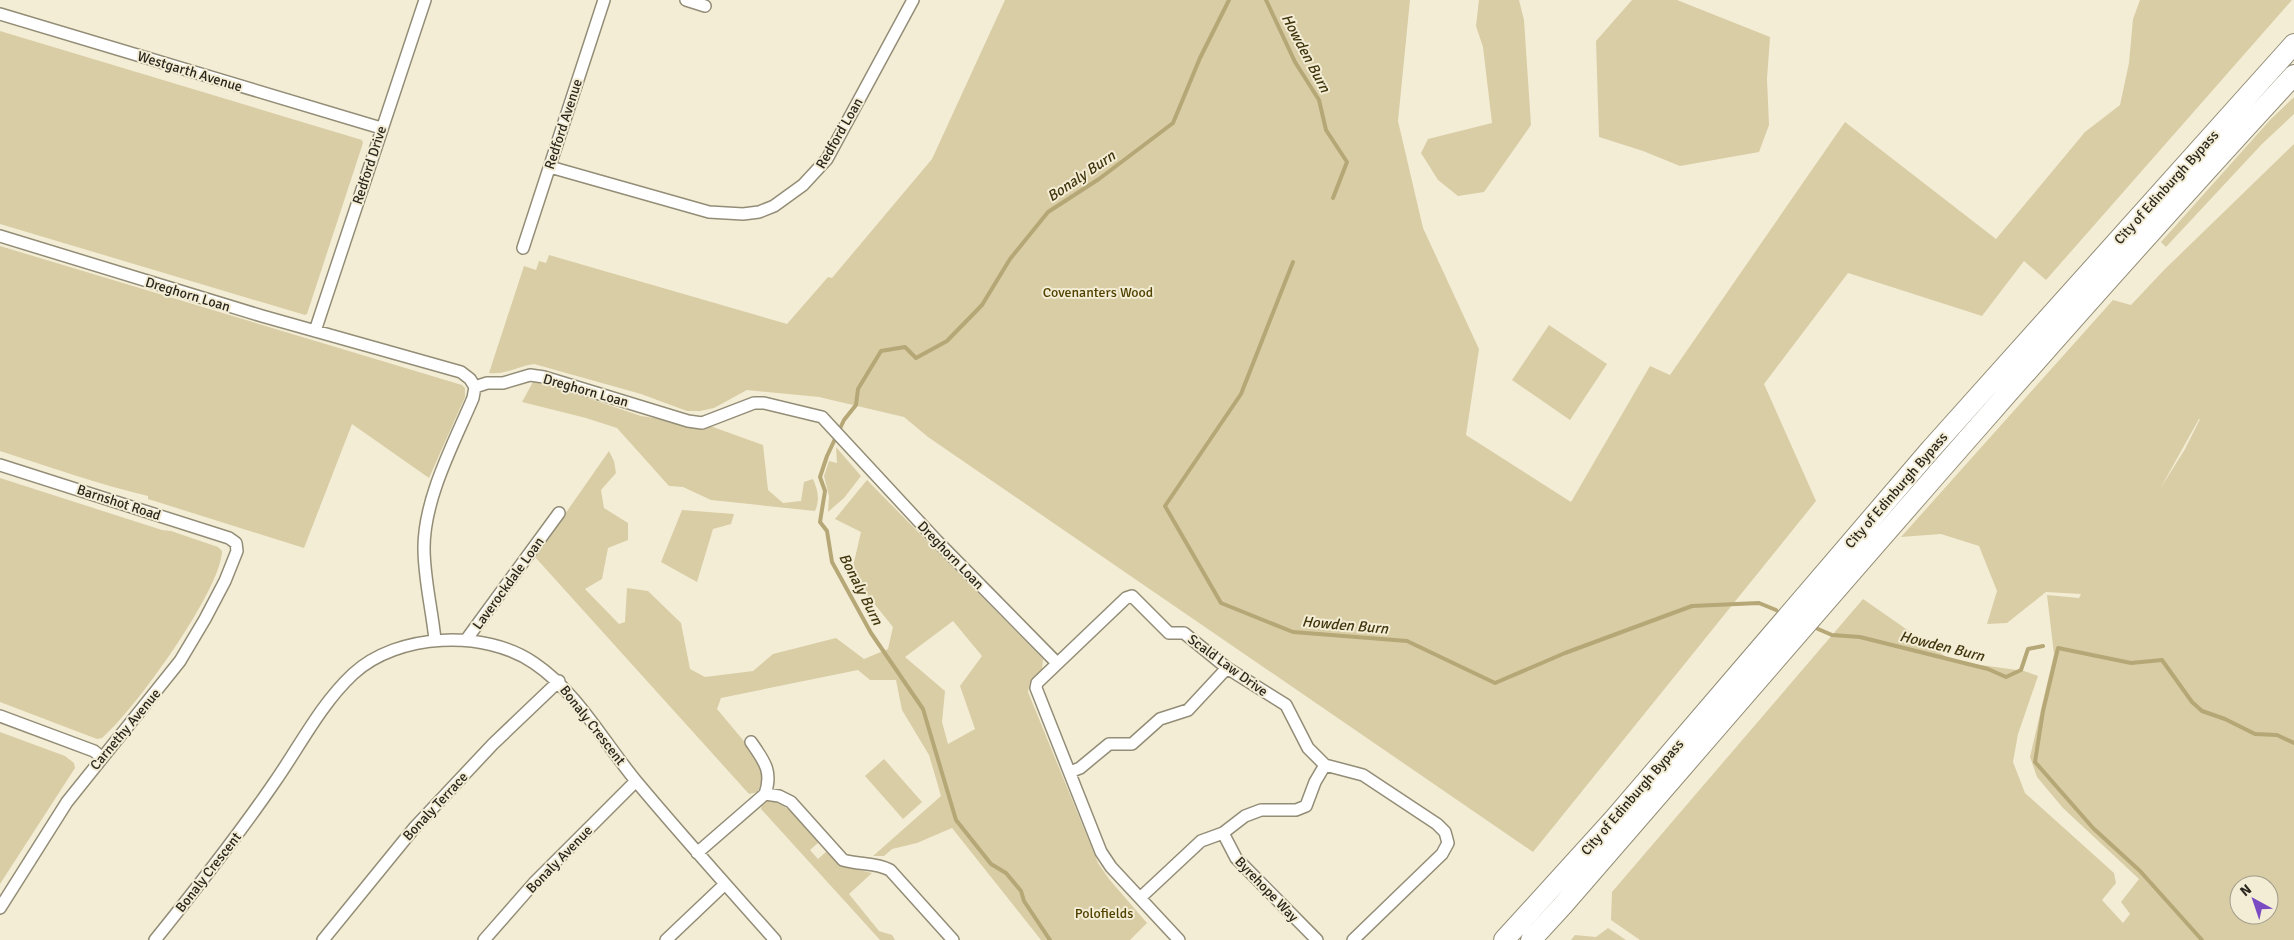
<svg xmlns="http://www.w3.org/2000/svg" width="2294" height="940" viewBox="0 0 2294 940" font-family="Signika,sans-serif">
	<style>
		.green { fill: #d9cda6; fill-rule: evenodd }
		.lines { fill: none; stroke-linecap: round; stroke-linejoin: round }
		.stream { stroke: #b6a776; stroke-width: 4 }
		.street-casing { stroke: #938d77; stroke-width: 14 }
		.highway-casing { stroke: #938d77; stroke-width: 22 }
		.street { stroke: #fff; stroke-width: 11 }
		.highway { stroke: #fff; stroke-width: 20 }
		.labels { text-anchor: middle; stroke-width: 4; stroke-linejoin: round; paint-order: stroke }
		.street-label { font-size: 14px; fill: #2a271e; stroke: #f4edd5 }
		.park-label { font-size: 14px; fill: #524201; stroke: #f4edd5 }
		.water-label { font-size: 15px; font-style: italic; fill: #40350c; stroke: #f4edd5 }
	</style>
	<rect width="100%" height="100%" fill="#f4edd5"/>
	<path class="green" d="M 1005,0 L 1410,0 L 1398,121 L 1423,228 L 1479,349 L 1466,435 L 1571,502 L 1650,366 L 1670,375 L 1845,122 L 1996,239 L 2085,132 L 2120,105 L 2129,63 L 2133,19 L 2140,0 L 2292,0 L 2046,280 L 2024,261 L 1982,316 L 1848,273 L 1764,384 L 1816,501 L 1533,852 L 928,437 L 904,417 L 819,397 L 747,390 L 714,408 L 700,411 L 687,411 L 641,394 L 534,364 C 518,366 506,375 489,373 L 524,266 L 536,270 L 539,261 L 546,263 L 549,255 L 787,324 L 828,277 L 832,278 L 932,159 Z
		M 1479,0 L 1519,0 L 1524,20 L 1531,125 L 1484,192 L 1458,196 L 1438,180 L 1421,153 L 1428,139 L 1492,123 L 1483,47 L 1476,26 Z
		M 1632,0 L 1677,0 L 1770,37 L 1767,79 L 1769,125 L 1759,152 L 1680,166 L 1643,151 L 1599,137 L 1596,41 Z
		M 0,31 L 362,140 L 363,143 L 307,314 L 305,315 L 0,224 Z
		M 2294,97 L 2294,114 L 2262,144 L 2166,247 L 2161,242 L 2270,120 Z
		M 2294,144 L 2294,940 L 1640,940 L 1611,920 L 1612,892 L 1863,599 L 1952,661 L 2024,671 L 2038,676 L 2018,734 L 2013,762 L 2025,793 L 2114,873 L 2116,883 L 2102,900 L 2123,923 L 2130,914 L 2121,902 L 2139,879 L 2063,808 L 2037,777 L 2030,757 L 2054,654 L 2047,595 L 2079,598 L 2081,594 L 2046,592 L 2007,623 L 1987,624 L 1997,591 L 1979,546 L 1941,534 L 1901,537 L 2113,300 L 2131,305 L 2164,270 ZM 2200,419 L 2185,449 L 2160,489 L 2199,419 ZM 2239,885 L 2269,885 L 2269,915 L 2239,915 Z
		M 0,246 L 462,385 L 465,388 L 465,397 L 429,478 L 352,424 L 304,548 L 148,499 L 148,496 C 98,484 49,467 0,451 Z
		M 1549,325 L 1607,364 L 1570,420 L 1512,380 Z
		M 533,382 L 552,386 L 641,416 L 713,427 L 763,445 L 768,490 L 783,503 L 801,501 L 804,482 L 813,479 C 818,491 820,499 815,511 L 711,500 L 683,487 L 669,486 L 617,428 L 586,418 L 522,402 Z
		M 836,447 L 861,476 L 844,498 L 828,512 L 829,496 L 824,476 L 829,461 L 837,463 Z
		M 609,451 L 614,461 L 616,473 L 601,490 L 604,508 L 628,523 L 628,540 L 608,548 L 602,579 L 585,589 L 619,624 L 625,622 L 627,588 L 648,591 L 681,623 L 690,669 L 705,677 L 753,671 L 773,654 L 836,638 L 864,659 L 888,649 L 893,627 L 851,575 L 861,532 L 835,519 L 867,480 L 1043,659 L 1042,670 L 1030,682 L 1028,692 L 1098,863 L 1109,879 L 1147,923 L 1130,940 L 1041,940 L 952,828 L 917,843 L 892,849 L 884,856 L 873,856 L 941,796 L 929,755 L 902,710 L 896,680 L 870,680 L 858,670 L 721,698 L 717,709 L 753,752 L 764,773 L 758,792 L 749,794 L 535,557 ZM 953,621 L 982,656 L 960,686 L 975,729 L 948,744 L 942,722 L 945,691 L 905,657 Z
		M 0,478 L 162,530 L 171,531 L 218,547 L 222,551 C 221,591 133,712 102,738 L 97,739 L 0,702 Z
		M 682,510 L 734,514 L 731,524 L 713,529 L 697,582 L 661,562 Z
		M 0,732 L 65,756 L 74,763 L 75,768 L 0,884 Z
		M 884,759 L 922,802 L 903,819 L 865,776 Z
		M 766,800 C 790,803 804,825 819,842 L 810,850 L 818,859 L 827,851 L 842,866 L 872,873 L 849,894 L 879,931 L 892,935 L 895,940 L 880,940 L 761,809 L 763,802 Z
		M 1608,928 L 1626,940 L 1571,940 L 1575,935 L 1596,937 Z"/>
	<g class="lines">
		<path class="stream" d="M 1266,0 L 1295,62 L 1319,100 L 1326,130 L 1347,162 L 1333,198
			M 1293,262 L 1241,394 L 1165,506 L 1221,603 L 1293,632 L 1407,641 L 1495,683 L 1565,653 L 1692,606 L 1759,603 L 1776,610
			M 1818,629 L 1832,635 L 1860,637 L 1988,669 L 2006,677 L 2021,670 L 2028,649 L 2043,646
			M 1050,940 L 1024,901 L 1021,891 L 1006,873 L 991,864 L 956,820 L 923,709 L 871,633 L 832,562 L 827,531 L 820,522 L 825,491 L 820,477 L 827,456 L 844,420 L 856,405 L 858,389 L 881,351 L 905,347 L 916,358 L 947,341 L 982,305 L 1010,259 L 1048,212 L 1099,179 L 1173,123 L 1200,58 L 1229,0
			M 2202,940 L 2140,871 L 2093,828 L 2035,762 L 2043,711 L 2058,648 L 2131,663 L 2162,660 L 2192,702 L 2202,711 L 2225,719 L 2255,734 L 2277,735 L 2294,743"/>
		<g class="street-casing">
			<path id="street" d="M 686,0 L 705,6
				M 0,14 L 381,128
				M 550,167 L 709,212 L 743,214 L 759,212 L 774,206 L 803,185 L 827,159 L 913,0
				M 0,236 L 262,316 L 461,372 L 470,379 L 475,387
				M 523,248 L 604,0
				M 315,331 L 425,0
				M 475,387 L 487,383 L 503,383 L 530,375 L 544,377 L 688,421 L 702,423 L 754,403 L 764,403 L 822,417 L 937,541 L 1057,663
				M 0,465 L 229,538 L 236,543 L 237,551 L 225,581 L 205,619 L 180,661 L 67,802 L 0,908
				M 435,640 C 432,609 424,579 424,548 C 424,498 454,443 473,398 L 475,387
				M 466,640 L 559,513
				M 0,716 L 94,751 L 101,757
				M 751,742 C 764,761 773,771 765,794
				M 1070,772 L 1080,768 L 1109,744 L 1132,744 L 1160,719 L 1188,710 L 1227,668
				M 1223,833 L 1236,858 L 1317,940
				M 697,853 L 765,794 L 779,796 L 791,802 L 843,860 C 859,865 875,862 890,870 L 953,940
				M 1140,898 L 1201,841 L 1223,833 L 1245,816 L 1261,810 L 1296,810 L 1306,806 L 1315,782 L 1325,765
				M 155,940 C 196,889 237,837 274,783 C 300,746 320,705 353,674 C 397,633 485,629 534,663 C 577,692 603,741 636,781 C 681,835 728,887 775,940
				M 323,940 L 415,827 L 493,744 L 559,681
				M 484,940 L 534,883 L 636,781
				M 666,940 L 725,884
				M 1179,940 L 1111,867 L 1101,852 L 1036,688 L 1037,683 L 1126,598 L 1132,596 L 1169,633 L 1184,633 L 1227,668 L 1286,705 L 1308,748 L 1325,765 L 1363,775 L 1437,824 L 1445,832 L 1448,843 L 1442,854 L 1353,940"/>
		</g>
		<g class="highway-casing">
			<path id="highway" d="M 1504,940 L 1614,819 L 1931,449 L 2294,44
				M 1531,940 L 1564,904 C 1805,626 2044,346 2294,75"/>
		</g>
		<use href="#street" class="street"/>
		<use href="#highway" class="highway"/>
	</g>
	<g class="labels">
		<g class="street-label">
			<text transform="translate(190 71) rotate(17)" y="5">Westgarth Avenue</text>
			<text transform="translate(563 124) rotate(-72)" y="5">Redford Avenue</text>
			<text transform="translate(839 133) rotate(-60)" y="5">Redford Loan</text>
			<text transform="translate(369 165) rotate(-72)" y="5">Redford Drive</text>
			<text transform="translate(2166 187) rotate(-48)" y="5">City of Edinburgh Bypass</text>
			<text transform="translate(188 294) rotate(17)" y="5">Dreghorn Loan</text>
			<text transform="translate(586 390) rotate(16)" y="5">Dreghorn Loan</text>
			<text transform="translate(1896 490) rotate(-49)" y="5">City of Edinburgh Bypass</text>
			<text transform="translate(119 502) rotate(18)" y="5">Barnshot Road</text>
			<text transform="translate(951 555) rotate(46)" y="5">Dreghorn Loan</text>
			<text transform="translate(508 583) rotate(-54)" y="5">Laverockdale Loan</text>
			<text transform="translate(1228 665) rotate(36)" y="5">Scald Law Drive</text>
			<text transform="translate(593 725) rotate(52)" y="5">Bonaly Crescent</text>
			<text transform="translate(125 729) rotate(-50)" y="5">Carnethy Avenue</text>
			<text transform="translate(1632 797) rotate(-49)" y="5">City of Edinburgh Bypass</text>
			<text transform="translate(435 806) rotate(-47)" y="5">Bonaly Terrace</text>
			<text transform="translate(559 859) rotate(-46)" y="5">Bonaly Avenue</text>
			<text transform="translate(208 872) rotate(-52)" y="5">Bonaly Crescent</text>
			<text transform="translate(1267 889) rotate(46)" y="5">Byrehope Way</text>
		</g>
		<g class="park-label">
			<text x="1098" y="297">Covenanters Wood</text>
			<text x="1104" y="918">Polofields</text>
		</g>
		<g class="water-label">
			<text transform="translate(1306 53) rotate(62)" y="5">Howden Burn</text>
			<text transform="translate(1081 176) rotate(-34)" y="5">Bonaly Burn</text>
			<text transform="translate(861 589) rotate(63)" y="5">Bonaly Burn</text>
			<text transform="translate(1345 625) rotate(5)" y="5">Howden Burn</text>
			<text transform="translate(1942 646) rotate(14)" y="5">Howden Burn</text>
		</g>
	</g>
	<g transform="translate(2254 900) rotate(320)"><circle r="24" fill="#f4edd5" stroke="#a39e8c"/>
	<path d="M0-4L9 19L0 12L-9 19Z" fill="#7b4ac2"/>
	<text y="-8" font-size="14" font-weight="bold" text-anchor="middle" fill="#2a271e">N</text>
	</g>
</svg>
